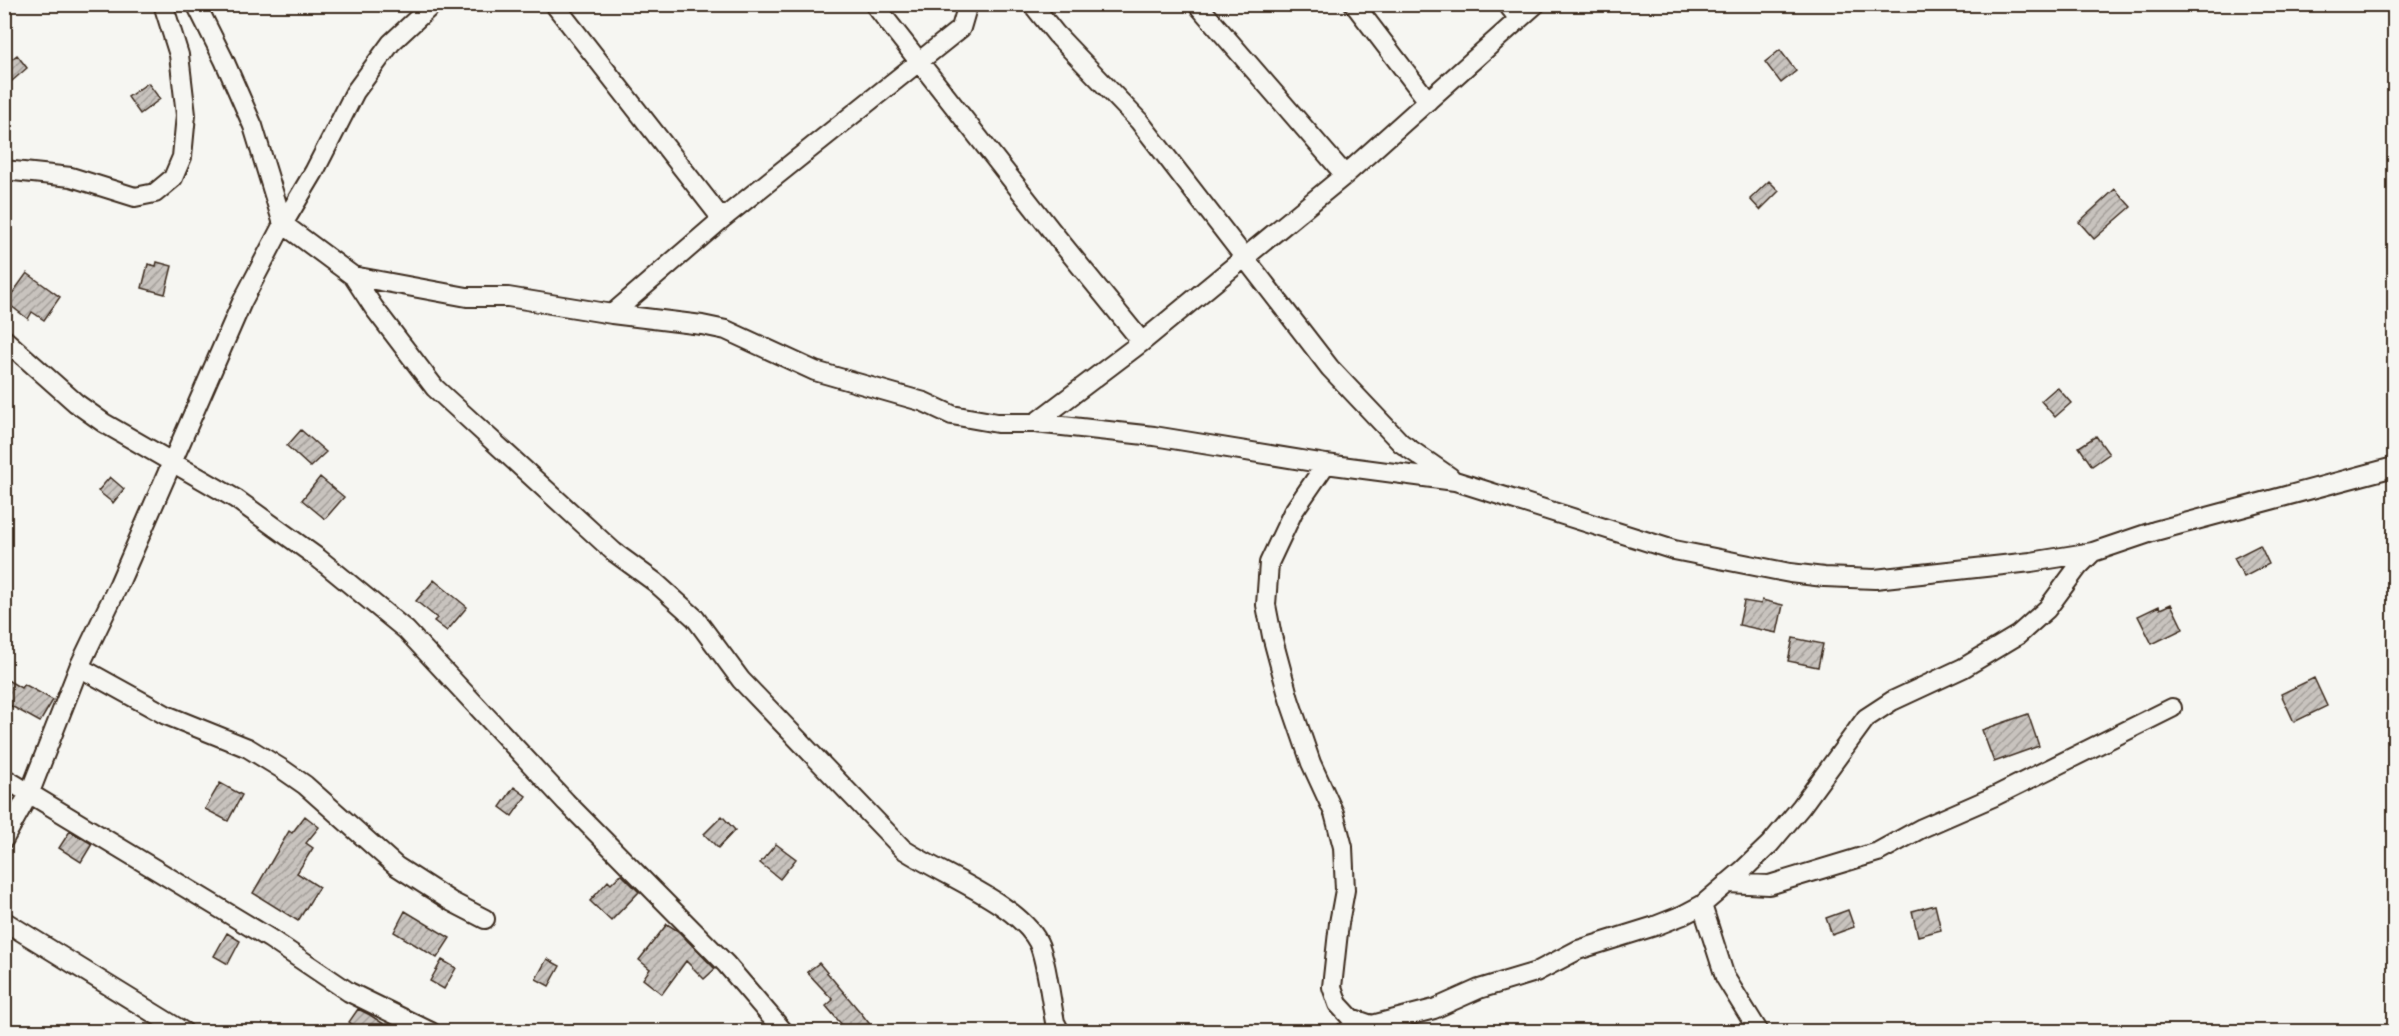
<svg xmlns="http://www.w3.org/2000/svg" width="2399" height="1036" viewBox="0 0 2399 1036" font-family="Itim,sans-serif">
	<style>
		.building { fill: url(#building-hatch); stroke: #3b2a1e; stroke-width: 1.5 }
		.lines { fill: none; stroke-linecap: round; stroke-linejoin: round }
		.minor-casing { stroke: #3b2a1e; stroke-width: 22 }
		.minor { stroke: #f6f6f2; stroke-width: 18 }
	</style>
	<defs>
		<pattern id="building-hatch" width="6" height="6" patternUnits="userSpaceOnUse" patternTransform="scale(1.5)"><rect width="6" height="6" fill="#c8c3be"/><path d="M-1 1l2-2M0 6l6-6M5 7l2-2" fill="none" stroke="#a49f9a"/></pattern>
	</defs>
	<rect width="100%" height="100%" fill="#f6f6f2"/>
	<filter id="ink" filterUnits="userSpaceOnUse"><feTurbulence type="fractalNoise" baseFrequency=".0167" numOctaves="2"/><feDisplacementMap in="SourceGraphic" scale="12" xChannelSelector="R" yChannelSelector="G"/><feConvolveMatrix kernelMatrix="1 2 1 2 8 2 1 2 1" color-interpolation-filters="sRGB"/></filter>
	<g filter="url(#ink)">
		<path class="building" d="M 1780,50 L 1796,71 L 1781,83 L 1765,62 Z
			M 17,55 L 27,68 L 12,81 L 4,72 L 4,65 Z
			M 148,83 L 160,99 L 140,114 L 128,97 Z
			M 1769,181 L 1779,191 L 1760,210 L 1750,199 Z
			M 2115,189 L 2131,207 L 2094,239 L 2079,222 Z
			M 157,262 L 172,266 L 165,294 L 142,288 L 148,264 L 156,266 Z
			M 27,273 L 60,297 L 44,320 L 32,312 L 28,319 L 6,302 Z
			M 2057,387 L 2071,403 L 2055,417 L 2041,401 Z
			M 301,430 L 326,452 L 310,467 L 287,446 Z
			M 2096,436 L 2109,454 L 2092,466 L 2079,447 Z
			M 110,477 L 124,489 L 113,503 L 98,491 Z
			M 320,477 L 344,497 L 325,519 L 302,500 Z
			M 2260,545 L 2269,564 L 2244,577 L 2234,558 Z
			M 434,580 L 467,607 L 447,631 L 434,621 L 437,618 L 416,601 Z
			M 1762,600 L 1783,605 L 1777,633 L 1739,625 L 1744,601 L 1761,604 Z
			M 2171,604 L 2183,629 L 2152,644 L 2138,616 L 2159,606 L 2160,609 Z
			M 1793,638 L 1823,644 L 1818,667 L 1788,661 Z
			M 4,678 L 21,688 L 24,684 L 53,700 L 40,722 L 4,702 Z
			M 2314,678 L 2327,706 L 2294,722 L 2281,694 Z
			M 2028,714 L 2039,746 L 1994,762 L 1982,730 Z
			M 220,783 L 242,795 L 228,821 L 205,809 Z
			M 514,787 L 526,796 L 512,816 L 500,807 Z
			M 305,816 L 319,827 L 306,843 L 313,848 L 297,873 L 319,887 L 298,921 L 253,893 L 289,831 L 292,833 Z
			M 722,816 L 735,830 L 718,848 L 704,834 Z
			M 70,831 L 92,844 L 81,862 L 59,848 Z
			M 776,844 L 796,859 L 780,879 L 760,863 Z
			M 621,874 L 639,892 L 611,921 L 590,901 L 608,881 L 611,884 Z
			M 1935,905 L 1941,930 L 1918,936 L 1912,911 Z
			M 1848,910 L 1854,927 L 1832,935 L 1826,918 Z
			M 405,911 L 450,938 L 437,958 L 394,932 Z
			M 667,924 L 678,931 L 715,969 L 704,979 L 686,961 L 662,994 L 643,979 L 650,969 L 639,960 Z
			M 227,933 L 240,941 L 228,964 L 214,956 Z
			M 547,959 L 560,966 L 549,986 L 536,979 Z
			M 442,960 L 456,968 L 444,989 L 430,981 Z
			M 819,963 L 861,1013 L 876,1032 L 848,1032 L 826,1006 L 833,1000 L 807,972 Z
			M 358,1009 L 370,1015 L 396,1032 L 349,1032 L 353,1025 L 349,1022 Z"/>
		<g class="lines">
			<g class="minor-casing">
				<path id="minor" d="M 196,4 L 224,60 L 253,126 L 283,224 L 353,276 L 467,297 L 508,297 L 612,314 L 702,325 L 726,330 L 815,371 L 924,402 L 952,415 L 997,423 L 1035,423 L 1154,436 L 1326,464 L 1455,481 L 1674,550 L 1790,573 L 1824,577 L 1875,579 L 2031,562 L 2093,552
					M 554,4 L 722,219
					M 874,4 L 1051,230 L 1142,342
					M 1032,4 L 1056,34 L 1139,121 L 1330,368 L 1401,443 L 1450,477
					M 1197,4 L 1345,175
					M 1354,4 L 1428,101
					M 1507,4 L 1519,19
					M 4,170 L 71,177 L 135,197 L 155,193 L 173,178 L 182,157 L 186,115 L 179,55 L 163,4
					M 353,276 L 374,308 L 435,388 L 614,552 L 655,582 L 695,618 L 741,680 L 903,849 C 940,874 1018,903 1038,942 C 1046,958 1051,1002 1055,1022 L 1060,1032
					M 612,314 L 722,219 L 961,28 L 968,4
					M 4,339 L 76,403 L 104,423 L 236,499 L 318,558 L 406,630 L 566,802 L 726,964 L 784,1032
					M 1035,423 L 1142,342 L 1345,175 L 1536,4
					M 1326,464 L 1293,512 L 1269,563 L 1266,605 L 1272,636 L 1289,699 L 1311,763 L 1334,813 L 1343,847 L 1345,890 L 1339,923 L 1332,987 L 1338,1004 L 1351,1018 L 1371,1025
					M 79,667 L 166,715 L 248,748 L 282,769 L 305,785 L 396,866 L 452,902 L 485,919
					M 4,778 L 269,938 L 349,992 L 431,1032
					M 4,839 L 30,792 L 79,667 L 119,584 L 242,302 L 283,224 L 314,172 L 355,92 L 391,43 L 433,4
					M 1727,883 L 1769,885 L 1878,852 L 1922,828 L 1993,797 L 2172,708
					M 1702,905 L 1725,977 L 1759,1032
					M 4,921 L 184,1032
					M 1345,1032 L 1434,1009 L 1479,989 L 1536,972 L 1578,950 L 1655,926 L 1683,915 L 1702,905 L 1744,869 L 1770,844 L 1801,807 L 1866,718 L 1892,701 L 1963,668 L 2018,635 L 2047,609 L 2078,567 L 2093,552 L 2155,531 L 2394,467"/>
			</g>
			<use href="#minor" class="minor"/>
		</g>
	</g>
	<rect width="2399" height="1036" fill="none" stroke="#f6f6f2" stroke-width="24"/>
	<rect x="12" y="12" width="2375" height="1012" fill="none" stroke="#3b2a1e" stroke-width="2" filter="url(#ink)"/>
</svg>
